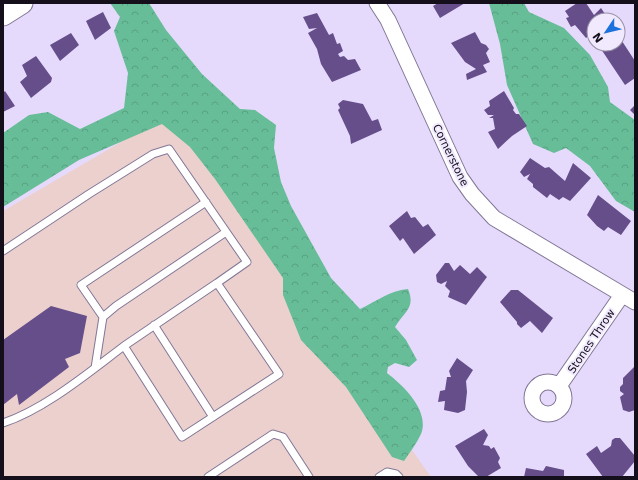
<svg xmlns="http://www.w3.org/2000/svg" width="638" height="480" viewBox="0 0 638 480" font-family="'DejaVu Sans',sans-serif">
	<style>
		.commercial { fill: #ebd0ce }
		.forest { fill: url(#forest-crowns) }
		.building { fill: #664e8b }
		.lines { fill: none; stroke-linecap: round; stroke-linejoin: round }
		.lane-casing { stroke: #827796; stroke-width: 9 }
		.street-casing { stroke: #827796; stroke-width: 17 }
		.secondary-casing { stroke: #827796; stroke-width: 23 }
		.lane { stroke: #fff; stroke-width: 7 }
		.street { stroke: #fff; stroke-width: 15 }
		.secondary { stroke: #fff; stroke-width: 21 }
		.labels { text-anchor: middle; stroke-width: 4; stroke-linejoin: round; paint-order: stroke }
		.street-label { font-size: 11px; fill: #140f1b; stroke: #f1eaff }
	</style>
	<defs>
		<pattern id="forest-crowns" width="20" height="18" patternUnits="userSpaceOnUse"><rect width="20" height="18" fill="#67bd98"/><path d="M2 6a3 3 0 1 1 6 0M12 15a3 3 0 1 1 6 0" fill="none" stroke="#58a182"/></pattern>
	</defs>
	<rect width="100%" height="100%" fill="#e6dafc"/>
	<path class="commercial" d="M 174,111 L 431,477 L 3,477 L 3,211 Z"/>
	<path class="forest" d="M 110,3 L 149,3 L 166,30 L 202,74 L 240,109 L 255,110 L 276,125 L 274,148 L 281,182 L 291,206 L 331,278 L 360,309 C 377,301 389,291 408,289 C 416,308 404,312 395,327 L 406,340 L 417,360 L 409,367 L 395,363 L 388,367 L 387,373 C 404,386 430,411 421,434 C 417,443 410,452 404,461 L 392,457 L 346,387 L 301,340 L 283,295 L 283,278 L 215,179 L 190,147 L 162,124 L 79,160 L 3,207 L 3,133 L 29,115 L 48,112 L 80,129 L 124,108 L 128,73 L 114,31 L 120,17 Z
		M 489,3 L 524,3 L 529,12 L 564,28 L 590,55 L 608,87 L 610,102 L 635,120 L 635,212 L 616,201 L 590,166 L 566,148 L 554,153 L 533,144 L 507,85 L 500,44 Z"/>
	<path class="building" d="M 438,3 L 465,3 L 440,18 L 433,6 Z
		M 577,3 L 586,3 L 594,15 L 601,8 L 609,20 L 594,20 L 594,32 L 586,38 L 575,25 L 571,27 L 566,18 L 569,17 L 565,11 Z
		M 103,12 L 111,28 L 95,40 L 86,21 Z
		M 317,13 L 329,35 L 333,33 L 337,44 L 340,43 L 343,51 L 338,54 L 340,57 L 344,56 L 348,60 L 355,59 L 361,70 L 332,82 L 321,64 L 317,49 L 308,33 L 317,28 L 309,29 L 303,17 Z
		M 475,32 L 481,43 L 486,45 L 489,49 L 486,53 L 490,62 L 483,65 L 487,72 L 467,80 L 466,74 L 476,69 L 465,62 L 451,43 Z
		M 71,33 L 79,45 L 60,61 L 50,45 Z
		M 620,38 L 635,61 L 635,78 L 625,85 L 601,49 L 610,44 L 618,44 L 618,40 Z
		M 36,56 L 52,78 L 51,82 L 31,98 L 20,82 L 27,76 L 22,65 Z
		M 5,91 L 15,106 L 3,112 L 3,93 Z
		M 504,91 L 514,108 L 513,110 L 516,114 L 519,114 L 527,126 L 512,136 L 498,149 L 488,132 L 495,129 L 493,118 L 489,118 L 494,115 L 488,115 L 484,110 L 490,106 L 489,101 Z
		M 343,100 L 363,104 L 372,121 L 378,119 L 382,130 L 351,144 L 350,136 L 338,110 L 340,108 L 338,104 Z
		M 635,105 L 635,115 L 630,110 Z
		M 530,158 L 545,168 L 549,167 L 565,181 L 573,163 L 591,178 L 570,201 L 563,197 L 559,200 L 550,194 L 547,198 L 533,187 L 533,184 L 527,179 L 530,174 L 524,177 L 520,172 Z
		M 598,195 L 631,221 L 621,235 L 608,227 L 604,231 L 597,226 L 587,215 Z
		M 407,211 L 411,218 L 415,217 L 423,227 L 428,224 L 436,235 L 414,254 L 403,238 L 400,241 L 389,226 Z
		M 445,263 L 449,263 L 454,271 L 460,265 L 470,274 L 477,267 L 487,277 L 466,305 L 448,297 L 450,291 L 445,286 L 447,281 L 441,284 L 437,282 L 436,275 Z
		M 511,290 L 518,290 L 553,318 L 542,333 L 530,321 L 521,328 L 517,324 L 517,322 L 500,302 Z
		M 51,306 L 87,316 L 80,353 L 65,359 L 69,367 L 19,405 L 17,394 L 3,405 L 3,340 Z
		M 457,358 L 473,370 L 466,381 L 467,392 L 465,410 L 458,413 L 444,410 L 445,401 L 438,402 L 440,391 L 445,390 L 447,377 L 451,377 L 449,371 Z
		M 635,366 L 635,410 L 629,412 L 623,410 L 620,397 L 624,394 L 620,391 L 620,387 L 623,384 L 623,378 Z
		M 484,429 L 488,435 L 483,445 L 489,446 L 491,449 L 494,447 L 500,458 L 498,462 L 501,468 L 486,477 L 479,477 L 468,466 L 455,446 Z
		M 615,438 L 620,438 L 635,456 L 635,461 L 622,477 L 603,477 L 586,454 L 597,446 L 601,453 L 611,446 L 612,440 Z
		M 546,466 L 564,470 L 564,477 L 524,477 L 526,468 L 543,471 Z"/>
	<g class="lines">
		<g class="lane-casing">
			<path id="lane" d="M 3,251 L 89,194 L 153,154 L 169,149 L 247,262 L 217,283 L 279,374 L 182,437 L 124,346 C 88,373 45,409 3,423
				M 103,317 L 81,285 L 206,202
				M 154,325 L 213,417
				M 124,346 L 217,283
				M 95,368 L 103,317 L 116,306 L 226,232
				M 208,477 L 273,434 L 283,437 L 309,477
				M 379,477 L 387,472 L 396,474 L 399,477"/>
		</g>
		<g class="street-casing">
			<path id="street" d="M 377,3 L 388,20 L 460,177 L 472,194 L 494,218 L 635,302
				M532 398a16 16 0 1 1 32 0a16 16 0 1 1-32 0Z
				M 559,386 L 622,295"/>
		</g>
		<g class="secondary-casing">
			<path id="secondary" d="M 3,15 L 22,3"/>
		</g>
		<use href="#lane" class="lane"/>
		<use href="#street" class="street"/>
		<use href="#secondary" class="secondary"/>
	</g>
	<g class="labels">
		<g class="street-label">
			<text transform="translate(451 155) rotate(64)" y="4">Cornerstone</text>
			<text transform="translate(591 341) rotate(-56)" y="4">Stones Throw</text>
		</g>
	</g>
	<rect width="638" height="480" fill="none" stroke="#140f1b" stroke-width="8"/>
	<g transform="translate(606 32) rotate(235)"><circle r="19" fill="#f1eaff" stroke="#9992a4"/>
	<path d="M0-3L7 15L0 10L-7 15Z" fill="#1c72dc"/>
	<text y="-6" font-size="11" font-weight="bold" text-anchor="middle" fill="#140f1b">N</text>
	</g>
</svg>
